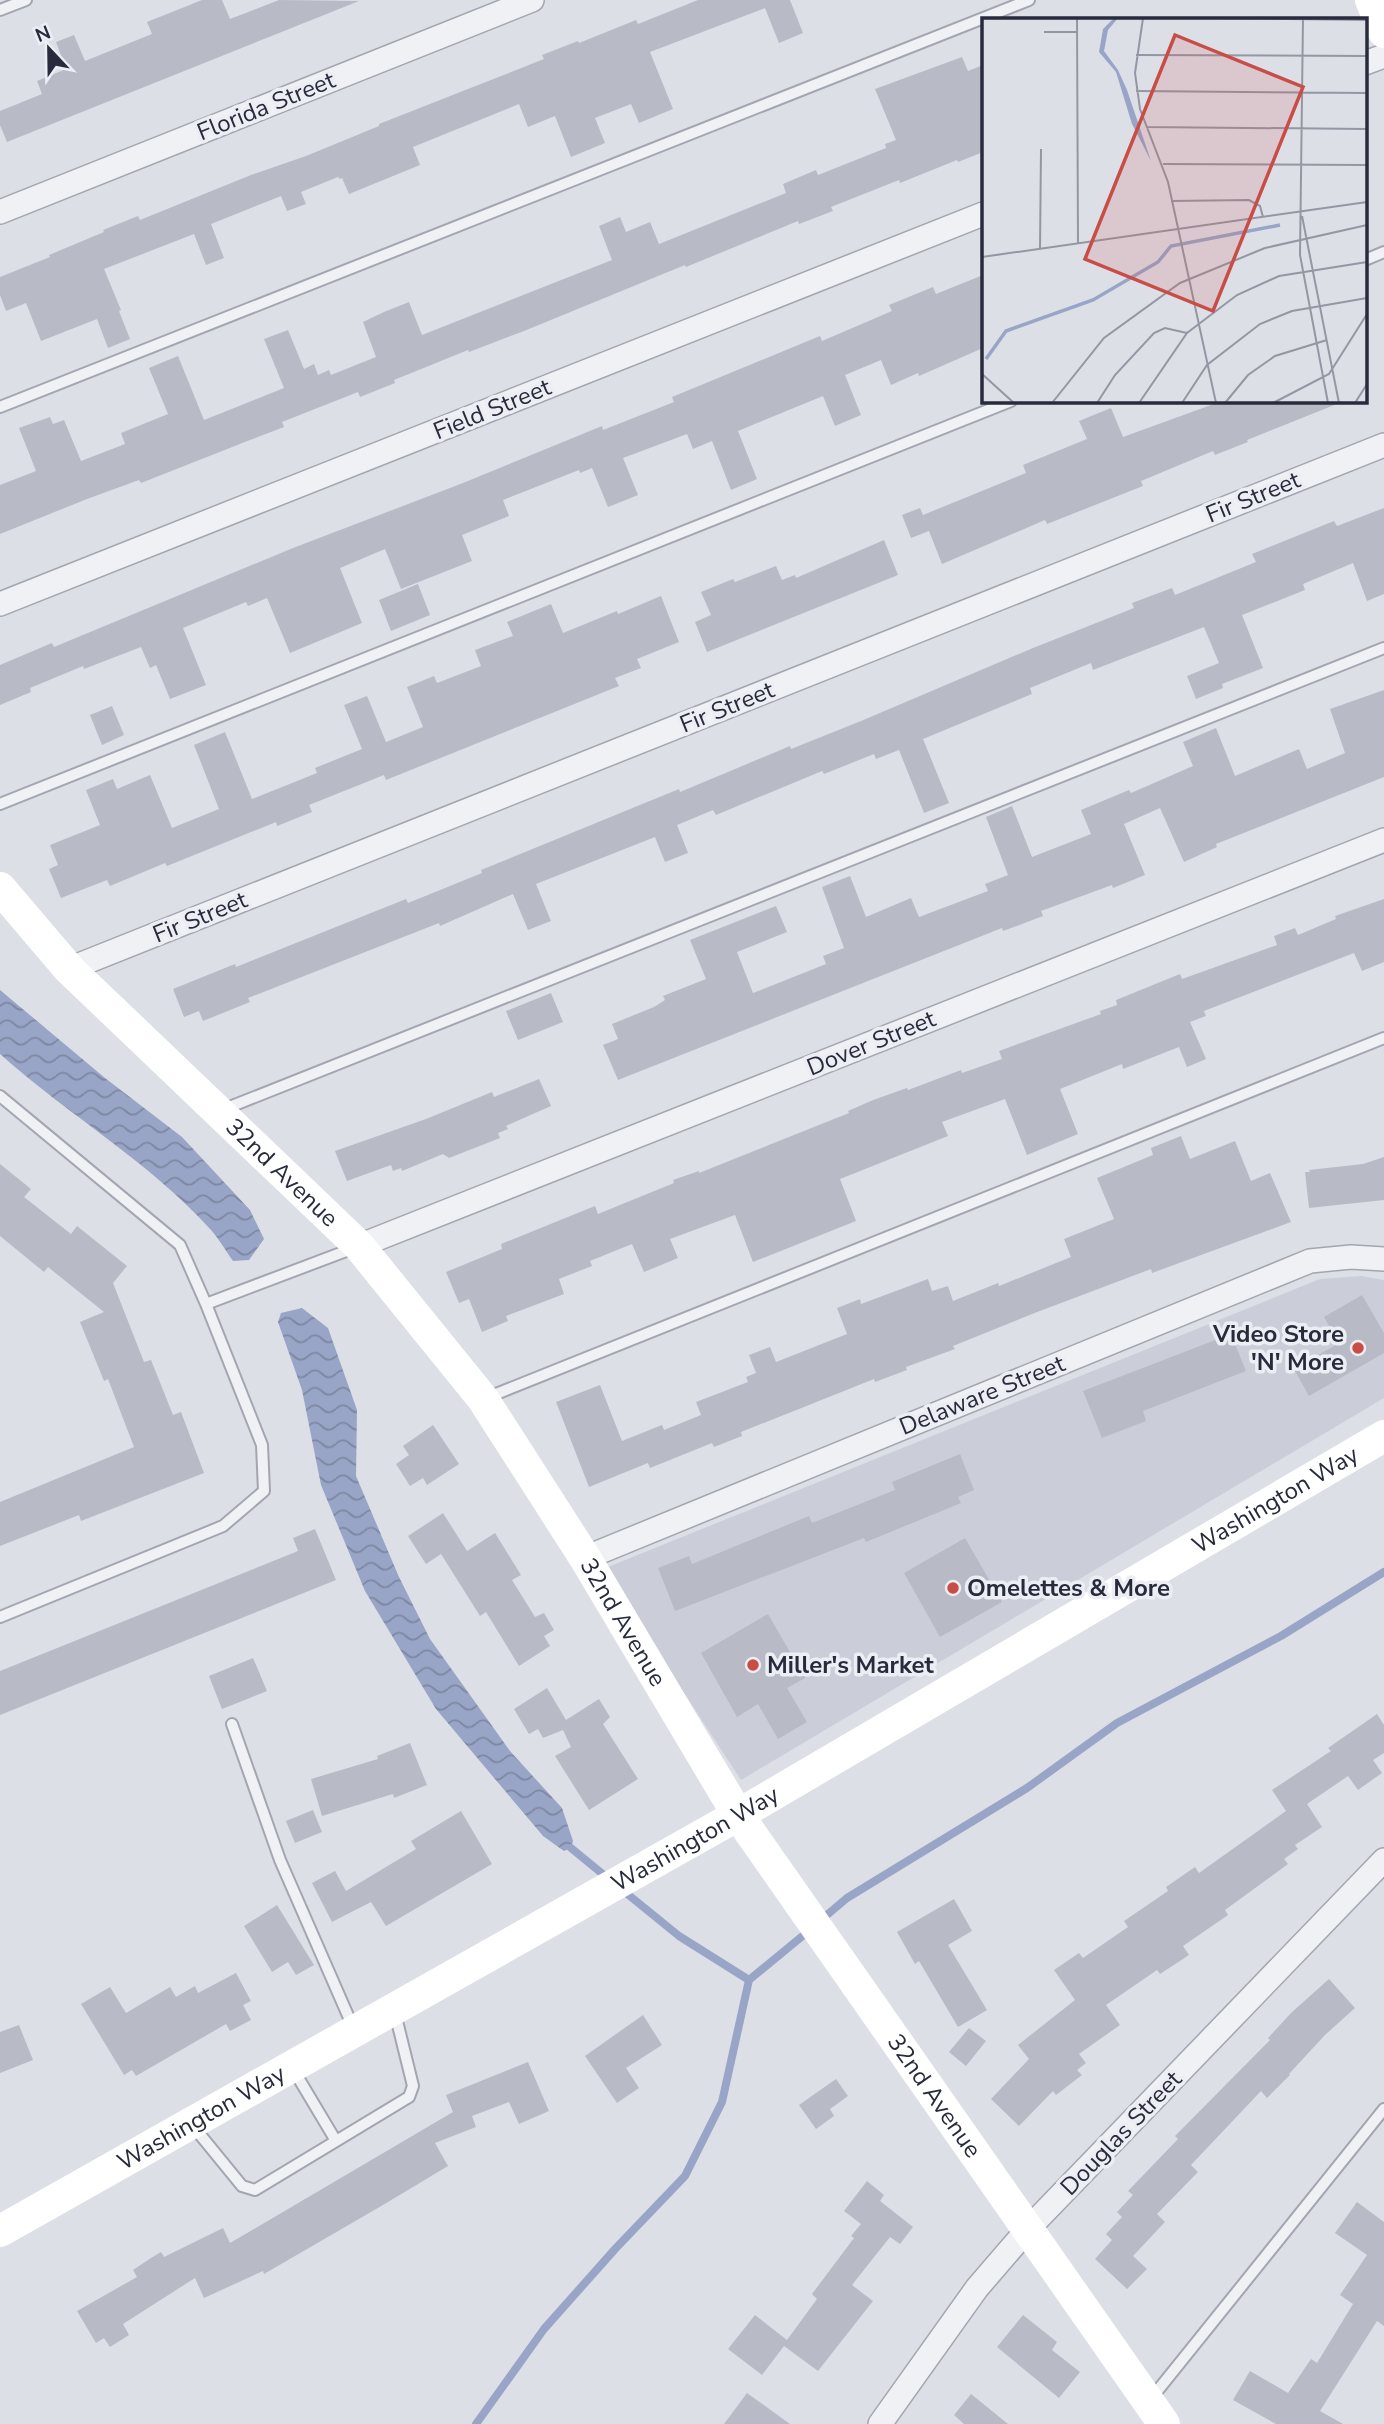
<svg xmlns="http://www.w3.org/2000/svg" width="1384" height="2424" viewBox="0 0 1384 2424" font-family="'Nunito Sans',sans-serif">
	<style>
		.built { fill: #cbced8 }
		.water { fill: url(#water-waves) }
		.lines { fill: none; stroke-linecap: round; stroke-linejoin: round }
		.stream { stroke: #99a5c6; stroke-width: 8 }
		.building { fill: #b8bac6 }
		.lane-casing { stroke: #a3a5b0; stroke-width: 14 }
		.street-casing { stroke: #a3a5b0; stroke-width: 26 }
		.lane { stroke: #f0f1f5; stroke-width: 10 }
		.street { stroke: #f0f1f5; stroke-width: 23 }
		.secondary { stroke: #fff; stroke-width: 32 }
		.poi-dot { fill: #c84d46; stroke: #edeef4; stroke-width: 2.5 }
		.labels { text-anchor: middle; stroke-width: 7; stroke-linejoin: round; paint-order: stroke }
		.street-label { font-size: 24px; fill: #272b3c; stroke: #edeef4 }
		.poi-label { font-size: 24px; font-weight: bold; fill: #272b3c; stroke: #edeef4; text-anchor: start }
		.inset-river { fill: none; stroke: #99a5c6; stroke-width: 3.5 }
		.inset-road { fill: none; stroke: #9497a3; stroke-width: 2 }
		.view { fill: #c84d46; fill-opacity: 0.15; stroke: #c84d46; stroke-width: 3.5 }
		.inset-edge { fill: none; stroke: #272b3c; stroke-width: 3.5 }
	</style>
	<defs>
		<pattern id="water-waves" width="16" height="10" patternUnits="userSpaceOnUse" patternTransform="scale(1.75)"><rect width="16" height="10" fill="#99a5c6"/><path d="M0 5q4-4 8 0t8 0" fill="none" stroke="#7d87a2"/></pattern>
	</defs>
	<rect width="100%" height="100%" fill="#dddfe7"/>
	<path class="built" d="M 1361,1276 L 1384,1280 L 1384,1398 L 741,1780 L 603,1569 L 1320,1279 Z"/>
	<path class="water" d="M 0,990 L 105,1078 L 182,1137 L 250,1210 L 264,1239 L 249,1260 L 233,1261 C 226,1251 219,1239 211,1230 C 150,1162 68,1115 0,1054 Z
		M 302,1308 L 328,1328 L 357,1410 L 356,1476 L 399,1577 L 430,1639 L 510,1751 L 562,1808 L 573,1841 L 571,1848 L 564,1851 L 543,1836 L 436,1709 L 365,1591 L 321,1485 L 302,1390 L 278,1322 L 281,1313 Z"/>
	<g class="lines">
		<path class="stream" d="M 571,1848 L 610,1880
			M 620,1888 L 679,1936 L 749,1980
			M 821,1920 L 847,1898 L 1027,1788 L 1117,1723 L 1281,1636 L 1384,1572
			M 476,2424 L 544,2329 L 616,2248 L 685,2176 L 722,2102 L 749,1980 L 811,1929"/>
	</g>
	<path class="building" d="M 202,0 L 222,0 L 230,19 L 279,0 L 359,1 L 7,142 L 0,125 L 0,111 L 42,94 L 37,81 L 66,69 L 56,42 L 74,35 L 85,61 L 152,34 L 147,22 Z
		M 698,0 L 790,0 L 803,33 L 779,43 L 765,8 L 650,52 L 673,109 L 639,123 L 631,104 L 595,118 L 605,143 L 571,157 L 555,116 L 528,127 L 519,104 L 413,147 L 420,165 L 349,194 L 342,178 L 340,179 L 338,177 L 301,192 L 306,204 L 287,211 L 281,196 L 211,224 L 224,258 L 206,265 L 194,234 L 104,269 L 121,310 L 119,311 L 130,339 L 108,348 L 97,319 L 41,341 L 26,303 L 6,311 L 0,295 L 0,277 L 50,257 L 49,255 L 104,232 L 103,230 L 138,216 L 140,220 L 251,175 L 306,156 L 379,126 L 379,124 L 544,59 L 542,55 L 578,41 L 579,43 L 636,20 L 638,24 Z
		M 962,57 L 968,71 L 983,65 L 983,152 L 958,162 L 957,160 L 900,183 L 899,180 L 831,207 L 833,211 L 799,224 L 798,221 L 686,267 L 685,265 L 524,331 L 469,352 L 468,350 L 394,380 L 395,383 L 360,397 L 358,392 L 282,422 L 284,427 L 250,440 L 141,483 L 139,480 L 87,499 L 0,534 L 0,485 L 36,471 L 19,428 L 50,417 L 53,424 L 64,420 L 81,461 L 125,444 L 121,433 L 168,414 L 149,368 L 178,356 L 204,420 L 284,388 L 264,339 L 288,330 L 304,369 L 314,364 L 318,375 L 329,370 L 331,375 L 376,357 L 363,322 L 384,312 L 409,302 L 422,335 L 612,260 L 599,226 L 620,217 L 626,232 L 650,222 L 659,244 L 786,193 L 783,184 L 816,170 L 818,175 L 886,148 L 885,144 L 896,140 L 875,89 Z
		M 983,275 L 983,348 L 919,376 L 918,373 L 891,385 L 881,360 L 845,375 L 861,415 L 835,426 L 823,396 L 738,431 L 757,479 L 731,490 L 712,441 L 693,449 L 687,434 L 623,458 L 638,495 L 608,507 L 592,468 L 580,473 L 579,470 L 503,500 L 509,516 L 462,535 L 472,561 L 401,589 L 385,549 L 340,568 L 362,623 L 290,653 L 267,598 L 248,606 L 246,602 L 183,628 L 206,685 L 170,699 L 156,665 L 150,668 L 141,647 L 84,669 L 83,666 L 30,688 L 31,692 L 0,705 L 0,665 L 52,643 L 54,647 L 293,548 L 463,483 L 602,426 L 603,430 L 674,402 L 672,397 L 820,336 L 822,341 L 892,311 L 889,305 L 933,287 L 936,294 Z
		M 1222,401 L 1342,402 L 1247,440 L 1248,442 L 1215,455 L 1213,451 L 1141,481 L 1143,486 L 1047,524 L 1045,520 L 942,564 L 929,531 L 911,538 L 902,515 L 920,508 L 923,515 L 1026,473 L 1023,465 L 1087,439 L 1079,421 L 1111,408 L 1123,437 Z
		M 1384,508 L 1384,594 L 1367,601 L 1353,563 L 1303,584 L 1305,590 L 1242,615 L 1263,668 L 1222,684 L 1223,688 L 1196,699 L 1187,676 L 1219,663 L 1204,627 L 1093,670 L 1091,663 L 1030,688 L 1032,694 L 923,739 L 949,803 L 924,813 L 899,750 L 876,759 L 874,754 L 824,774 L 822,771 L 716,815 L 713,810 L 677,825 L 688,853 L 665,862 L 655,837 L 536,884 L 551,921 L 528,930 L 513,894 L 440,926 L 439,923 L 248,998 L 250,1002 L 203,1021 L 199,1011 L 184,1017 L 173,989 L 235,964 L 236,967 L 406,899 L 408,903 L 482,873 L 481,870 L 679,789 L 680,792 L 790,746 L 791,749 L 861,721 L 1033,648 L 1134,608 L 1132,603 L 1172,588 L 1175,595 L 1256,562 L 1252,554 L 1334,521 L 1337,526 Z
		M 884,540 L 898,575 L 707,652 L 695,622 L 711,615 L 701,592 L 733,579 L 735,582 L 776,566 L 782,580 L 795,575 L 796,578 Z
		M 418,584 L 430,615 L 391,631 L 379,600 Z
		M 661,596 L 679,642 L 637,659 L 641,668 L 615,678 L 619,686 L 386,780 L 384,775 L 309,805 L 312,812 L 277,826 L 276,822 L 167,866 L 165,863 L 110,886 L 107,880 L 61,898 L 49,869 L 58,865 L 50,845 L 100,825 L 86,790 L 113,779 L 117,789 L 150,775 L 172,828 L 219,809 L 194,745 L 225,732 L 252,799 L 317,773 L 315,768 L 362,749 L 344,705 L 367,696 L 386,742 L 423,727 L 407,687 L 434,676 L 437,683 L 481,666 L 475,650 L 513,636 L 507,622 L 551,604 L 563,633 L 617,611 L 618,614 Z
		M 1384,690 L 1384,777 L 1216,844 L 1217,847 L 1184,862 L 1160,808 L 1124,824 L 1145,875 L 1113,888 L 1112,885 L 1041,911 L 1043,916 L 1003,931 L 1002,928 L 618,1080 L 603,1045 L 618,1039 L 612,1024 L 654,1007 L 665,1000 L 663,996 L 706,979 L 690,940 L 776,906 L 787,932 L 737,952 L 753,993 L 826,964 L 823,956 L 844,948 L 822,887 L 850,876 L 866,917 L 911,898 L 919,917 L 988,891 L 985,884 L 1008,875 L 986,817 L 1012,806 L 1032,857 L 1091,834 L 1081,810 L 1129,790 L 1131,793 L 1193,766 L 1183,742 L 1216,728 L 1235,776 L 1299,749 L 1307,769 L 1345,753 L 1330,709 Z
		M 112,706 L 124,735 L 102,745 L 90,715 Z
		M 1384,899 L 1384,962 L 1362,971 L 1354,953 L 1204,1011 L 1206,1016 L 1190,1022 L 1206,1059 L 1187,1067 L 1179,1047 L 1123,1069 L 1122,1064 L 1060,1089 L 1078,1134 L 1027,1155 L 1005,1099 L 942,1122 L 948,1136 L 840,1179 L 856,1221 L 753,1262 L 735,1215 L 670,1239 L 678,1258 L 644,1272 L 632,1244 L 590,1261 L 592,1266 L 559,1279 L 564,1294 L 506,1316 L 508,1321 L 482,1332 L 469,1299 L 459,1303 L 446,1272 L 502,1249 L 501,1244 L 595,1206 L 598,1214 L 674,1183 L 673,1180 L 699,1171 L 699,1173 L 849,1113 L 848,1111 L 873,1100 L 907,1088 L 908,1090 L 961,1070 L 962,1073 L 1002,1059 L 999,1051 L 1101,1014 L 1100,1011 L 1117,1005 L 1116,1000 L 1180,974 L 1182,979 L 1277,945 L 1274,936 L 1295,928 L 1298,935 L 1336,919 L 1335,916 Z
		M 551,993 L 563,1022 L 518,1040 L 506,1011 Z
		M 539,1079 L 551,1106 L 506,1126 L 508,1129 L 498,1133 L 500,1138 L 449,1158 L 443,1154 L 402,1171 L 401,1168 L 393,1171 L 391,1165 L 347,1181 L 335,1151 L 426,1119 L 492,1092 L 494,1097 Z
		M 1181,1136 L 1190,1159 L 1235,1141 L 1251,1181 L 1270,1173 L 1291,1222 L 1152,1273 L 1151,1269 L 1032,1314 L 953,1346 L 955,1349 L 906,1367 L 907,1370 L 875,1382 L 874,1379 L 741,1432 L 742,1436 L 714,1447 L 712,1443 L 650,1468 L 648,1463 L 589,1487 L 556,1402 L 600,1385 L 622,1441 L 662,1425 L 664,1430 L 701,1415 L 696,1402 L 748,1382 L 746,1377 L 756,1373 L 749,1355 L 770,1347 L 776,1362 L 847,1334 L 837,1308 L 860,1299 L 861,1304 L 928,1279 L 932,1291 L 948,1286 L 953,1301 L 998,1283 L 999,1286 L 1071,1257 L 1064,1239 L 1114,1219 L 1097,1178 L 1153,1155 L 1151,1148 Z
		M 1384,1157 L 1384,1200 L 1309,1208 L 1305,1172 L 1310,1172 L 1309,1170 L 1363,1164 Z
		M 0,1164 L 31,1189 L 24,1197 L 71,1234 L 77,1226 L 127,1266 L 113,1283 L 144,1362 L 151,1360 L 173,1415 L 181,1412 L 204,1473 L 81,1521 L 79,1515 L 0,1546 L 0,1502 L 134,1447 L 108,1379 L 104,1381 L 80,1322 L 104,1312 L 48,1267 L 44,1272 L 0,1236 Z
		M 1362,1295 L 1384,1333 L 1384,1353 L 1309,1396 L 1294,1369 L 1339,1343 L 1324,1317 Z
		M 1231,1334 L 1246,1371 L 1143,1411 L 1146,1421 L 1102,1438 L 1083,1391 Z
		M 433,1425 L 459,1464 L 427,1485 L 423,1478 L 410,1486 L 396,1464 L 409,1455 L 403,1446 Z
		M 960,1454 L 974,1490 L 958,1497 L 961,1503 L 866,1542 L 864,1538 L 675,1611 L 658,1568 L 689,1556 L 692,1564 L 809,1516 L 812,1523 L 895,1490 L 892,1482 Z
		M 443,1513 L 467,1551 L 495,1533 L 521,1575 L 512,1580 L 535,1617 L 544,1613 L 554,1630 L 544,1636 L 550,1646 L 519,1666 L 486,1612 L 480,1616 L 441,1554 L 426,1564 L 408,1536 Z
		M 315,1529 L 336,1580 L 0,1715 L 0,1671 L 298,1551 L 293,1538 Z
		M 965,1538 L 1002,1602 L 940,1637 L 904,1573 Z
		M 768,1614 L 805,1678 L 787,1688 L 807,1722 L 778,1739 L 758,1704 L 737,1717 L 701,1653 Z
		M 253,1658 L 267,1691 L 222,1709 L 209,1676 Z
		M 547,1688 L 566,1720 L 599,1699 L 610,1717 L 603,1724 L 638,1779 L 589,1810 L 555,1756 L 571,1747 L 563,1730 L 543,1738 L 538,1729 L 529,1734 L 514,1709 Z
		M 1377,1714 L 1384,1725 L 1384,1753 L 1373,1760 L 1382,1773 L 1358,1790 L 1348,1776 L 1307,1804 L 1322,1827 L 1295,1845 L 1298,1849 L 1284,1859 L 1288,1864 L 1225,1910 L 1228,1915 L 1183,1946 L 1189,1955 L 1160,1974 L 1157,1970 L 1106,2005 L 1120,2025 L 1079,2054 L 1086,2063 L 1077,2070 L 1082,2075 L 1056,2095 L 1053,2091 L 1019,2126 L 991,2099 L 1029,2059 L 1018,2045 L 1075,2000 L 1054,1970 L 1079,1953 L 1083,1958 L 1128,1927 L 1124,1921 L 1168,1891 L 1166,1887 L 1195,1867 L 1199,1873 L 1286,1811 L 1272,1790 L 1331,1751 L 1328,1748 Z
		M 410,1743 L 427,1785 L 394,1798 L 393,1794 L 322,1816 L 311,1779 L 378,1759 L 377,1756 Z
		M 313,1810 L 322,1832 L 295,1843 L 286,1821 Z
		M 461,1811 L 492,1864 L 386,1926 L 371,1902 L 332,1922 L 312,1883 L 335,1871 L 346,1891 L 416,1849 L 411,1841 Z
		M 954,1899 L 972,1931 L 948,1945 L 987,2010 L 958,2027 L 919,1961 L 915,1964 L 897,1932 Z
		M 277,1905 L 314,1965 L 296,1975 L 288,1962 L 272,1972 L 244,1926 Z
		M 236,1973 L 251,2001 L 243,2005 L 251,2020 L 230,2031 L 226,2024 L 136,2076 L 132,2070 L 124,2075 L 81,2004 L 110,1987 L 126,2013 L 170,1987 L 176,1997 L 195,1986 L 198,1993 Z
		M 1329,1979 L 1355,2008 L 1325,2035 L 1289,2074 L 1290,2075 L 1267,2098 L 1261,2091 L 1191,2165 L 1198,2172 L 1157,2214 L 1165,2222 L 1133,2256 L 1147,2269 L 1127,2289 L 1095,2259 L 1112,2240 L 1106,2234 L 1122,2217 L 1117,2212 L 1133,2195 L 1128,2191 L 1178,2139 L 1175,2136 L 1270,2040 L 1268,2038 L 1291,2013 Z
		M 643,2015 L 662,2045 L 626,2068 L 639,2088 L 617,2103 L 585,2056 Z
		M 19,2025 L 33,2060 L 0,2073 L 0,2032 Z
		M 969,2028 L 986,2041 L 966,2066 L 949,2052 Z
		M 528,2062 L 549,2111 L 519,2124 L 509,2102 L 472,2116 L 476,2127 L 435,2143 L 448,2166 L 383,2205 L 264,2274 L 263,2271 L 204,2298 L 195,2278 L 123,2324 L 129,2335 L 110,2347 L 104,2338 L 96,2343 L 77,2311 L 137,2277 L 133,2270 L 151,2258 L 161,2252 L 164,2257 L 223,2228 L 230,2243 L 453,2112 L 446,2095 Z
		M 836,2079 L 848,2096 L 830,2109 L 834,2116 L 816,2129 L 799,2105 Z
		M 867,2181 L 884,2195 L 880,2201 L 913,2227 L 900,2244 L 890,2237 L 852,2285 L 873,2301 L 818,2371 L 784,2346 L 762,2375 L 728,2349 L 755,2315 L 787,2340 L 817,2299 L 812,2294 L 854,2238 L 851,2236 L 861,2224 L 844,2211 Z
		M 1357,2202 L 1384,2222 L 1384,2326 L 1377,2321 L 1320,2411 L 1343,2424 L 1276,2424 L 1233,2400 L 1250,2371 L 1288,2393 L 1311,2359 L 1317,2363 L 1353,2304 L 1340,2295 L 1367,2255 L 1335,2233 Z
		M 1023,2315 L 1057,2342 L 1052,2350 L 1080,2372 L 1059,2398 L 997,2347 Z
		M 747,2393 L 790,2424 L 724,2424 Z
		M 971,2394 L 1008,2424 L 964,2424 L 954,2415 Z"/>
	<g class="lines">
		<g class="lane-casing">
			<path id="lane" d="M 0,10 L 26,0
				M 1365,260 L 1384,252
				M 0,407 L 1029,0
				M 0,804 L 1011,401
				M 0,1096 L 180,1245 L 206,1304 L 262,1445 L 264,1491 L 223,1526 L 0,1617
				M 222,1110 L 1384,648
				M 206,1304 L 354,1248
				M 486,1398 L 1384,1038
				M 232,1724 L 280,1860 L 353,2027
				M 293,2069 L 336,2141
				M 193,2126 L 242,2186 L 255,2190 L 409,2097 L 413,2086 L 395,2013
				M 1150,2400 L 1384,2109"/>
		</g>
		<g class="street-casing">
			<path id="street" d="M 1365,63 L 1384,56
				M 0,212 L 532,0
				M 0,604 L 983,214
				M 69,969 L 1384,445
				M 359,1246 L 1384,840
				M 585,1558 L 1310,1261 L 1351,1257 L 1384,1259
				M 880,2424 L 977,2288 L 1027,2230 L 1384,1860"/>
		</g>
		<use href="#lane" class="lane"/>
		<use href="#street" class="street"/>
		<g class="secondary">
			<path d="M 1371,0 L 1384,32"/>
			<path id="s1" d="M 0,888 L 69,969 L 359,1246 L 483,1399 L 585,1558 L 738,1815 L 1164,2424"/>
			<path id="s2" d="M 0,2231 L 738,1815 L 1384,1436"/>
		</g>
	</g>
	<g class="poi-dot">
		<circle cx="1358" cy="1348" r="7"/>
		<circle cx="953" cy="1588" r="7"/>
		<circle cx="753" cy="1665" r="7"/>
	</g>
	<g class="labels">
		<g class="street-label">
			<text transform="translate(266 106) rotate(-22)" y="8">Florida Street</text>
			<text transform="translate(492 409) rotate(-22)" y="8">Field Street</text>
			<text transform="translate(1253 497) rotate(-22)" y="8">Fir Street</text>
			<text transform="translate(727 707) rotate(-22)" y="8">Fir Street</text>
			<text transform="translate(200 917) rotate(-22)" y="8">Fir Street</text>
			<text transform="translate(871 1043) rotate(-22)" y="8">Dover Street</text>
			<text dy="8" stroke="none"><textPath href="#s1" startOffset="401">32nd Avenue</textPath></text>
			<text transform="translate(982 1395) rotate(-22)" y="8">Delaware Street</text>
			<text dy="8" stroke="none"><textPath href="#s2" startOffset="1470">Washington Way</textPath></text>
			<text dy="8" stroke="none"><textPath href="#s1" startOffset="968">32nd Avenue</textPath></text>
			<text dy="8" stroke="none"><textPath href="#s2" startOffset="798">Washington Way</textPath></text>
			<text dy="8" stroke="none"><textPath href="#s1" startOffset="1535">32nd Avenue</textPath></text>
			<text dy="8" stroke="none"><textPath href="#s2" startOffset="231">Washington Way</textPath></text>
			<text transform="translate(1121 2133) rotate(-46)" y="8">Douglas Street</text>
		</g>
		<g class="poi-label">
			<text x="1344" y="1342" text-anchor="end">Video Store<tspan x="1344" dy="28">'N' More</tspan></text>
			<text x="967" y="1596">Omelettes &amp; More</text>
			<text x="767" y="1673">Miller's Market</text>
		</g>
	</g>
	<g transform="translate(982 18)">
		<rect width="385" height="385" fill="#dddfe7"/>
		<path d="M 132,0 L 136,0 L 126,12 L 122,33 L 136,52 L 145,72 L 169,143 L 150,106 L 134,54 L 117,34 L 121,11 Z" fill="#99a5c6"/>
		<path class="inset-river" d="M 4,341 L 24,313 L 111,282 L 176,244 L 189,228 L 298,207"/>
		<path class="inset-road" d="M 95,0 L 96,225M 161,0 L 153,55 L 158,91 L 186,164 L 234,385M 234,0 L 385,2M 321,0 L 318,237 L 346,385M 62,14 L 95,14M 154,37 L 385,38M 154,73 L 385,75M 164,109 L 385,111M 181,146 L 385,147M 189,183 L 267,182 L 278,188 L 281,199M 320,198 L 357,385M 58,230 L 59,131M 0,239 L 385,184M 0,356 L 32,385M 70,385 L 122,320 L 198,265 L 283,230 L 385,207M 115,385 L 133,357 L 172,315 L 183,310 L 205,315M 157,385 L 205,315 L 255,277 L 297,258 L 385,244M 200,385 L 225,347 L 278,306 L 310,293 L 385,280M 243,385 L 266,357 L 293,338 L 345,322M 291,385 L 347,356 L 385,296M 373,385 L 385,366"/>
		<path class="view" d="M 193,17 L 321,69 L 231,293 L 103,241 Z"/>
		<rect width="385" height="385" class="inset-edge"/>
	</g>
	<g transform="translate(49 49) rotate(338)" stroke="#edeef4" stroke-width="5" paint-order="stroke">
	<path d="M0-5L12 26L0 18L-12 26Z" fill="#272b3c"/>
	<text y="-10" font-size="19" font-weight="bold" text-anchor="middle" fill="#272b3c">N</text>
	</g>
</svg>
